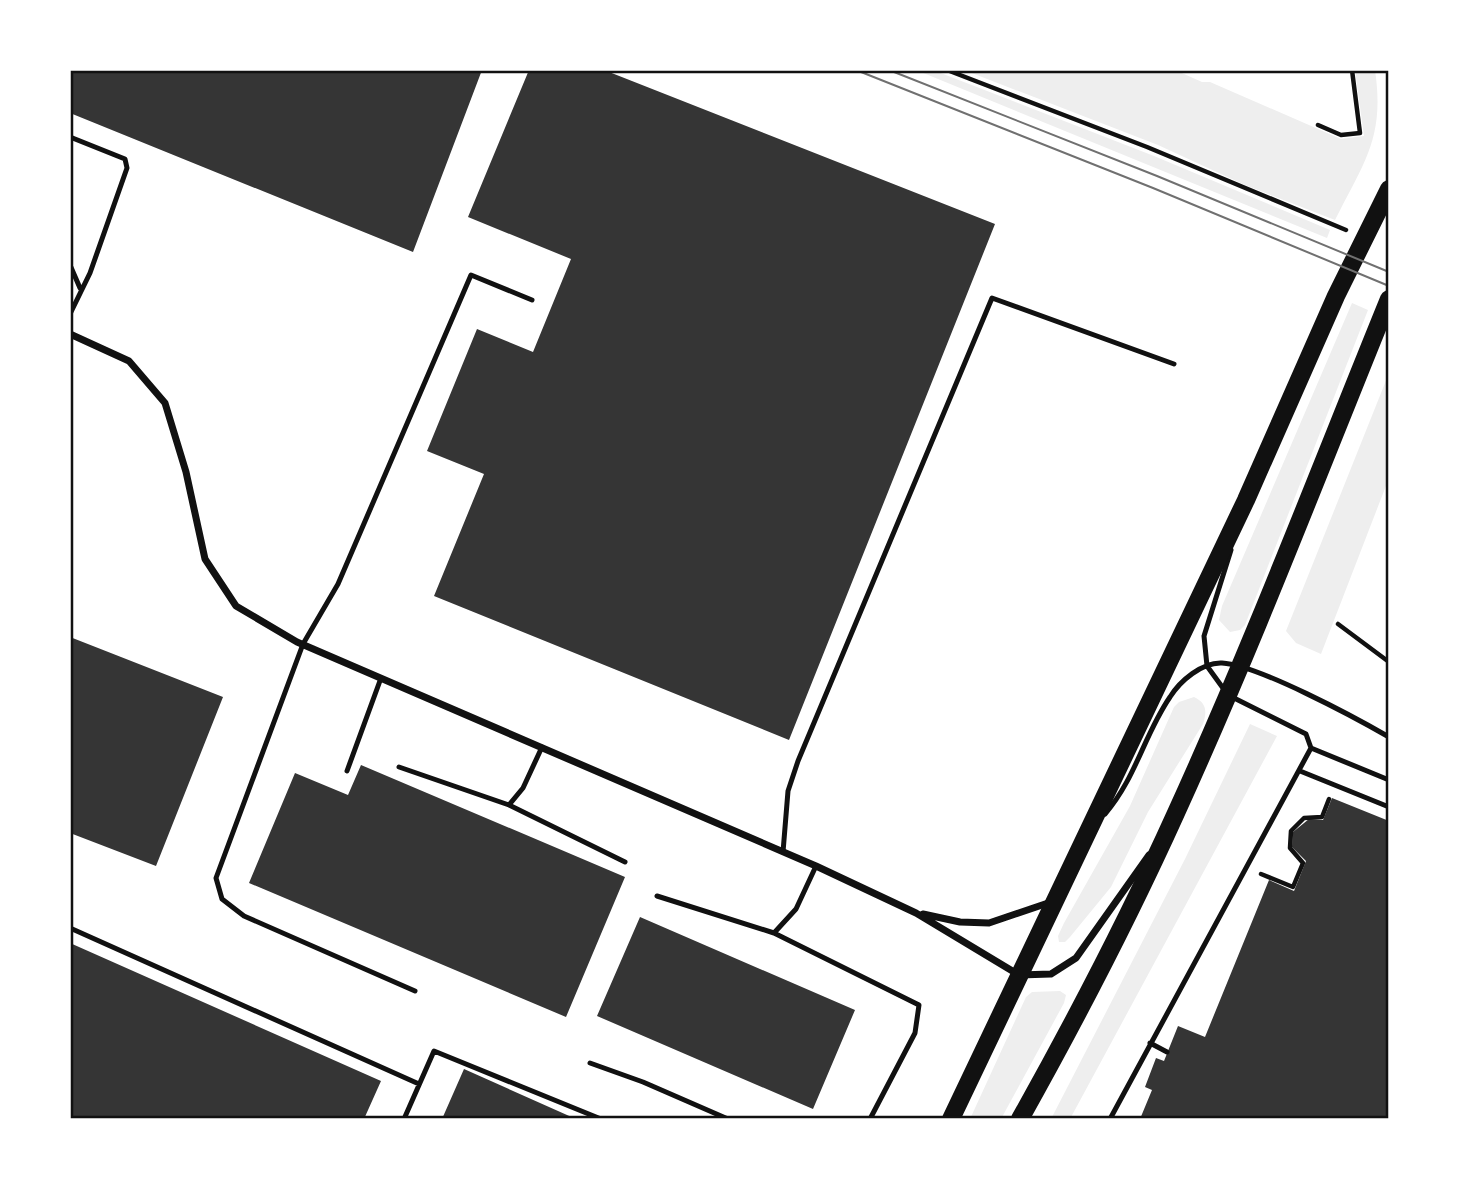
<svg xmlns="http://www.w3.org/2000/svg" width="1459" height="1189" viewBox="0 0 1459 1189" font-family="Raleway,sans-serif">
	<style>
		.green { fill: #eee }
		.building { fill: #353535 }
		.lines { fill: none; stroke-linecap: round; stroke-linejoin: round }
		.path { stroke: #111; stroke-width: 4.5 }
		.service { stroke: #111; stroke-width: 5 }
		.minor { stroke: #111; stroke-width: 7 }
		.primary { stroke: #111; stroke-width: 18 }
		.tram { stroke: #707070; stroke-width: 2 }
		.neatline { fill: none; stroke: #111; stroke-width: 2.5 }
	</style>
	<rect width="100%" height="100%" fill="#fff"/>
	<path class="green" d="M 916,70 L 933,70 L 1154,156 L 1330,230 L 1327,238 Z
		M 964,70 L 1175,70 L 1202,82 L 1210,82 L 1341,139 L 1364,136 L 1355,70 L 1375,70 C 1385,138 1364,162 1335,220 L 1245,185 L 1158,145 Z
		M 1352,303 L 1368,310 L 1245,625 L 1240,630 L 1230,632 L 1219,620 L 1222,606 Z
		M 1389,373 L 1389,478 L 1321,654 L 1296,643 L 1286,631 Z
		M 1194,697 C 1207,703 1207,712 1203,724 L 1148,812 L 1111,887 L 1070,937 L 1065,942 L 1059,942 L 1058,936 L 1064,923 L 1130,806 L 1174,707 L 1179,702 Z
		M 1250,724 L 1277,736 L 1070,1119 L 1051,1119 L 1185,859 Z
		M 1060,991 L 1066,995 L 1064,1003 L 1001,1119 L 970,1119 L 1026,997 L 1032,992 Z"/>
	<path class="building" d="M 70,70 L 482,70 L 413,252 L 70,113 Z
		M 529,70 L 604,70 L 995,224 L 789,740 L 434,596 L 484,474 L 427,451 L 477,329 L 533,352 L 571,259 L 468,217 Z
		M 70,637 L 223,697 L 156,866 L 70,833 Z
		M 361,765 L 625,877 L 566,1017 L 249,883 L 295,773 L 348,795 Z
		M 1332,798 L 1389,821 L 1389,1119 L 1140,1119 L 1152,1090 L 1145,1087 L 1156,1058 L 1164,1061 L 1178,1026 L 1205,1037 L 1269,880 L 1294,891 L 1306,861 L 1292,847 L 1293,832 L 1309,819 L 1323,820 Z
		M 640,917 L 855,1010 L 813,1109 L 597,1016 Z
		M 70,943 L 381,1081 L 364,1119 L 70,1119 Z
		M 464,1069 L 576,1119 L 442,1119 Z"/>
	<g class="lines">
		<path class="path" d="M 947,70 L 1147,147 L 1346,230
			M 1318,125 L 1341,135 L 1360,133 L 1352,70
			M 1338,624 L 1389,662
			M 1261,874 L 1293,887 L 1303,863 L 1290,848 L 1291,831 L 1304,818 L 1322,817 L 1329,799"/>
		<path class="service" d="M 70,137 L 125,159 L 127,168 L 90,273 L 70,314
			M 70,265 L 80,288
			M 1311,748 L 1389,780
			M 399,767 L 509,805 L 523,788 L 542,747
			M 347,771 L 381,678
			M 1300,771 L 1389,807
			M 509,805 L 625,862
			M 1105,814 C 1136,778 1144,735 1170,697 C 1180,681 1202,662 1222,663 C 1258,665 1356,718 1389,737
			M 783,852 L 788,791 L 798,761 L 992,298 L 1174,364
			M 657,896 L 774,933 L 796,909 L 816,866
			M 70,928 L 419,1084
			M 774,933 L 919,1005 L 915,1033 L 870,1119
			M 415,991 L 244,916 L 222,899 L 216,878 L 303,644 L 338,584 L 471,275 L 532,300
			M 1150,1043 L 1167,1052
			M 590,1063 L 643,1082 L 728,1119
			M 404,1119 L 434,1051 L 601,1119
			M 1110,1119 L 1311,748 L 1306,734 L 1228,695 L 1207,666 L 1204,636 L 1231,550"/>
		<path class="minor" d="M 70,334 L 129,361 L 165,403 L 186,472 L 205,559 L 236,606 L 297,642 L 816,866 L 916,913 L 1019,975 L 1051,974 L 1076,958 L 1149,855
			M 923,914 L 960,922 L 989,923 L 1051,902"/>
		<path class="primary" d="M 951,1119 L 1246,500 L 1336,296 L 1389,189
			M 1020,1119 C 1076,1019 1129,917 1176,813 C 1253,644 1319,471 1389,299"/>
		<path class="tram" d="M 856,70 L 1153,188 L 1389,286
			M 889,70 L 1157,176 L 1389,272"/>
	</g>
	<rect width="1459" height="1189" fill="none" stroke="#ffffff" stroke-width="144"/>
	<rect x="72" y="72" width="1315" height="1045" class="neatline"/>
</svg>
